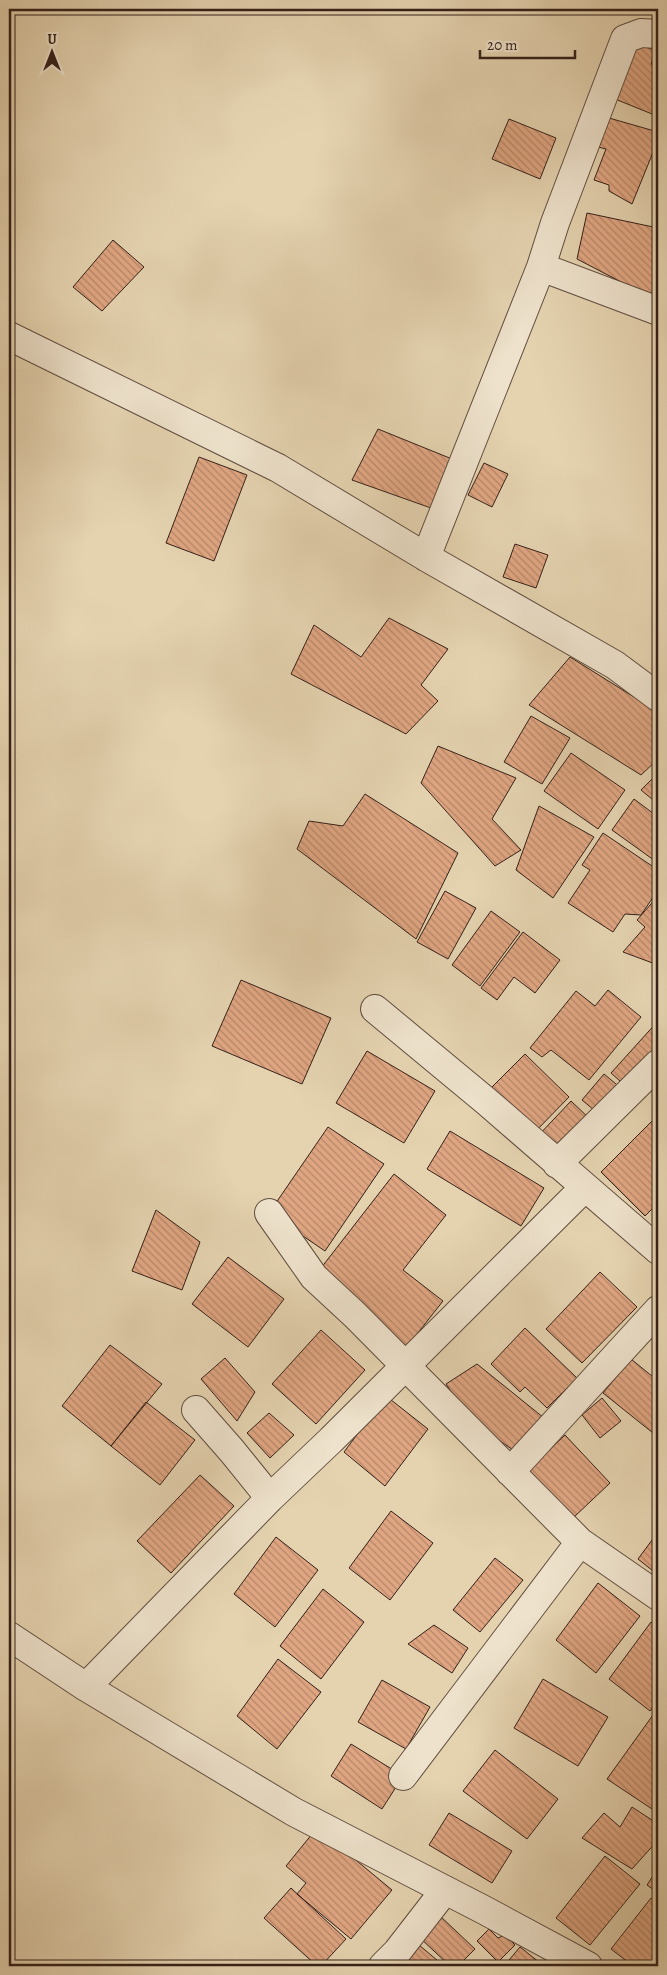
<svg xmlns="http://www.w3.org/2000/svg" width="667" height="1975" viewBox="0 0 667 1975" font-family="Alegreya,serif">
	<style>
		.building { fill: url(#building-back-hatch); stroke: #342019 }
		.lines { fill: none; stroke-linecap: round; stroke-linejoin: round }
		.minor-casing { stroke: #604d3f; stroke-width: 30 }
		.minor { stroke: #eee2cc; stroke-width: 28 }
	</style>
	<defs>
		<pattern id="building-back-hatch" width="6" height="6" patternUnits="userSpaceOnUse" patternTransform="scale(1.25)"><rect width="6" height="6" fill="#e0a682"/><path d="M-1 5l2 2M0 0l6 6M5-1l2 2" fill="none" stroke="#b6876a"/></pattern>
	</defs>
	<rect width="100%" height="100%" fill="#e5d3b0"/>
	<filter id="stains"><feTurbulence type="fractalNoise" baseFrequency=".004" numOctaves="4"/><feColorMatrix values="0 0 0 0 .2 0 0 0 0 .09 0 0 0 0 .02 0 0 0 .5 -.17"/></filter>
	<radialGradient id="worn" r=".72"><stop offset=".6" stop-color="#630" stop-opacity="0"/><stop offset="1" stop-color="#630" stop-opacity=".3"/></radialGradient>
	<path class="building" d="M 637,43 L 656,51 L 651,64 L 658,67 L 657,116 L 615,99 Z
		M 609,118 L 658,132 L 658,140 L 632,204 L 609,191 L 609,185 L 594,180 L 606,149 L 598,147 Z
		M 509,119 L 556,138 L 540,179 L 492,159 Z
		M 587,213 L 658,228 L 658,283 L 652,298 L 577,259 Z
		M 113,240 L 144,267 L 102,311 L 73,287 Z
		M 378,429 L 452,459 L 431,508 L 352,480 Z
		M 199,457 L 247,475 L 214,561 L 166,543 Z
		M 484,463 L 508,474 L 492,507 L 468,495 Z
		M 515,544 L 548,555 L 536,588 L 503,577 Z
		M 389,618 L 448,649 L 421,685 L 438,701 L 406,734 L 291,674 L 314,625 L 361,657 Z
		M 570,657 L 658,712 L 658,759 L 641,775 L 529,705 Z
		M 531,716 L 570,738 L 542,784 L 504,762 Z
		M 438,746 L 516,778 L 492,819 L 521,850 L 495,866 L 421,783 Z
		M 571,753 L 625,790 L 598,829 L 544,791 Z
		M 658,773 L 658,804 L 641,790 Z
		M 365,794 L 458,853 L 416,939 L 297,849 L 309,821 L 343,826 Z
		M 634,799 L 658,817 L 658,863 L 612,830 Z
		M 539,806 L 594,837 L 553,898 L 516,870 Z
		M 603,833 L 658,870 L 658,890 L 641,915 L 625,914 L 613,932 L 568,903 L 590,870 L 582,865 Z
		M 445,891 L 476,908 L 448,959 L 417,942 Z
		M 658,896 L 658,965 L 623,952 L 645,927 L 637,920 Z
		M 491,911 L 520,932 L 480,986 L 452,965 Z
		M 523,932 L 560,960 L 535,993 L 514,977 L 497,1000 L 481,988 Z
		M 241,980 L 331,1018 L 302,1084 L 212,1046 Z
		M 608,990 L 641,1017 L 589,1080 L 551,1050 L 542,1057 L 530,1048 L 576,991 L 595,1006 Z
		M 658,1021 L 658,1057 L 629,1089 L 611,1073 Z
		M 367,1051 L 435,1091 L 404,1143 L 336,1103 Z
		M 525,1054 L 569,1097 L 533,1134 L 488,1091 Z
		M 604,1074 L 622,1089 L 600,1115 L 582,1100 Z
		M 571,1101 L 591,1120 L 557,1157 L 536,1138 Z
		M 657,1116 L 658,1203 L 645,1216 L 601,1172 Z
		M 328,1127 L 384,1164 L 325,1251 L 269,1213 Z
		M 450,1131 L 544,1188 L 521,1226 L 427,1169 Z
		M 394,1174 L 446,1215 L 403,1270 L 443,1301 L 406,1348 L 314,1277 Z
		M 156,1210 L 200,1242 L 182,1290 L 132,1271 Z
		M 228,1257 L 284,1299 L 248,1347 L 192,1304 Z
		M 600,1272 L 637,1307 L 582,1363 L 546,1329 Z
		M 525,1328 L 577,1378 L 547,1408 L 525,1387 L 520,1392 L 491,1364 Z
		M 321,1330 L 365,1370 L 316,1424 L 272,1384 Z
		M 110,1345 L 162,1384 L 111,1446 L 62,1406 Z
		M 225,1358 L 255,1392 L 237,1421 L 201,1379 Z
		M 631,1359 L 658,1381 L 658,1437 L 603,1393 Z
		M 477,1364 L 549,1422 L 516,1452 L 471,1421 L 446,1384 Z
		M 386,1396 L 428,1429 L 385,1486 L 344,1452 Z
		M 602,1398 L 621,1421 L 600,1438 L 582,1415 Z
		M 146,1402 L 195,1440 L 160,1485 L 111,1446 Z
		M 269,1413 L 294,1435 L 270,1458 L 247,1433 Z
		M 565,1435 L 610,1483 L 573,1518 L 527,1471 Z
		M 200,1475 L 234,1506 L 171,1573 L 137,1541 Z
		M 391,1511 L 433,1543 L 390,1600 L 349,1568 Z
		M 658,1532 L 658,1575 L 638,1559 Z
		M 276,1537 L 318,1570 L 275,1627 L 234,1594 Z
		M 495,1558 L 523,1580 L 480,1632 L 453,1610 Z
		M 598,1583 L 640,1616 L 596,1673 L 556,1640 Z
		M 323,1589 L 364,1622 L 321,1679 L 280,1646 Z
		M 651,1622 L 658,1627 L 658,1700 L 650,1711 L 609,1679 Z
		M 434,1625 L 468,1648 L 452,1673 L 408,1644 Z
		M 278,1659 L 321,1692 L 277,1749 L 237,1716 Z
		M 543,1679 L 608,1717 L 578,1766 L 514,1728 Z
		M 382,1680 L 430,1707 L 406,1749 L 358,1722 Z
		M 653,1715 L 658,1719 L 658,1813 L 607,1779 Z
		M 351,1744 L 403,1776 L 382,1809 L 331,1776 Z
		M 495,1750 L 558,1799 L 527,1839 L 463,1791 Z
		M 632,1807 L 658,1824 L 658,1840 L 632,1869 L 582,1838 L 604,1813 L 620,1827 Z
		M 449,1813 L 512,1851 L 492,1883 L 429,1845 Z
		M 317,1828 L 392,1890 L 351,1939 L 297,1894 L 306,1883 L 286,1866 Z
		M 605,1856 L 640,1884 L 590,1945 L 556,1918 Z
		M 658,1868 L 658,1893 L 647,1885 Z
		M 291,1888 L 346,1939 L 321,1966 L 317,1966 L 264,1918 Z
		M 651,1898 L 658,1903 L 658,1960 L 656,1958 L 650,1966 L 633,1966 L 611,1949 Z
		M 439,1915 L 475,1949 L 458,1966 L 450,1966 L 419,1937 Z
		M 489,1929 L 498,1938 L 505,1935 L 515,1945 L 498,1962 L 477,1941 Z
		M 413,1940 L 444,1966 L 391,1966 Z
		M 520,1947 L 544,1966 L 504,1966 Z"/>
	<g class="lines">
		<g class="minor-casing">
			<path id="minor" d="M 658,34 L 641,33 L 625,39 L 555,223 L 541,267 L 658,311
				M 9,336 L 278,468 L 426,557 L 615,665 L 658,697
				M 426,557 L 541,267
				M 375,1009 L 486,1101 L 658,1250
				M 557,1164 L 658,1064
				M 269,1213 L 314,1277 L 355,1315 L 580,1542 L 658,1596
				M 196,1410 L 232,1451 L 270,1498
				M 510,1472 L 658,1310
				M 9,1636 L 86,1687 L 294,1812 L 484,1910 L 588,1966
				M 86,1687 L 270,1498 L 331,1440 L 585,1187
				M 403,1776 L 580,1542
				M 383,1966 L 397,1952 L 445,1890"/>
		</g>
		<use href="#minor" class="minor"/>
	</g>
	<rect width="667" height="1975" fill="none" stroke="#e5d3b0" stroke-width="30"/>
	<rect x="10" y="10" width="647" height="1955" fill="none" stroke="#342019" stroke-width="2.5"/>
	<rect x="15" y="15" width="637" height="1945" fill="none" stroke="#342019"/>
	<g transform="translate(52 52)" stroke="#eee2cc" stroke-width="4" paint-order="stroke">
	<path d="M0-4L9 19L0 12L-9 19Z" fill="#342019"/>
	<text y="-8" font-size="14" font-weight="bold" text-anchor="middle" fill="#342019">U</text>
	</g>
	<path d="M480 50v8h95v-8" fill="none" stroke="#342019" stroke-width="2.5"/>
	<text x="487" y="50" font-size="15" fill="#342019" stroke="#eee2cc" stroke-width="4" paint-order="stroke">20 m</text>
	<rect width="100%" height="100%" filter="url(#stains)"/>
	<rect width="100%" height="100%" fill="url(#worn)"/>
</svg>
